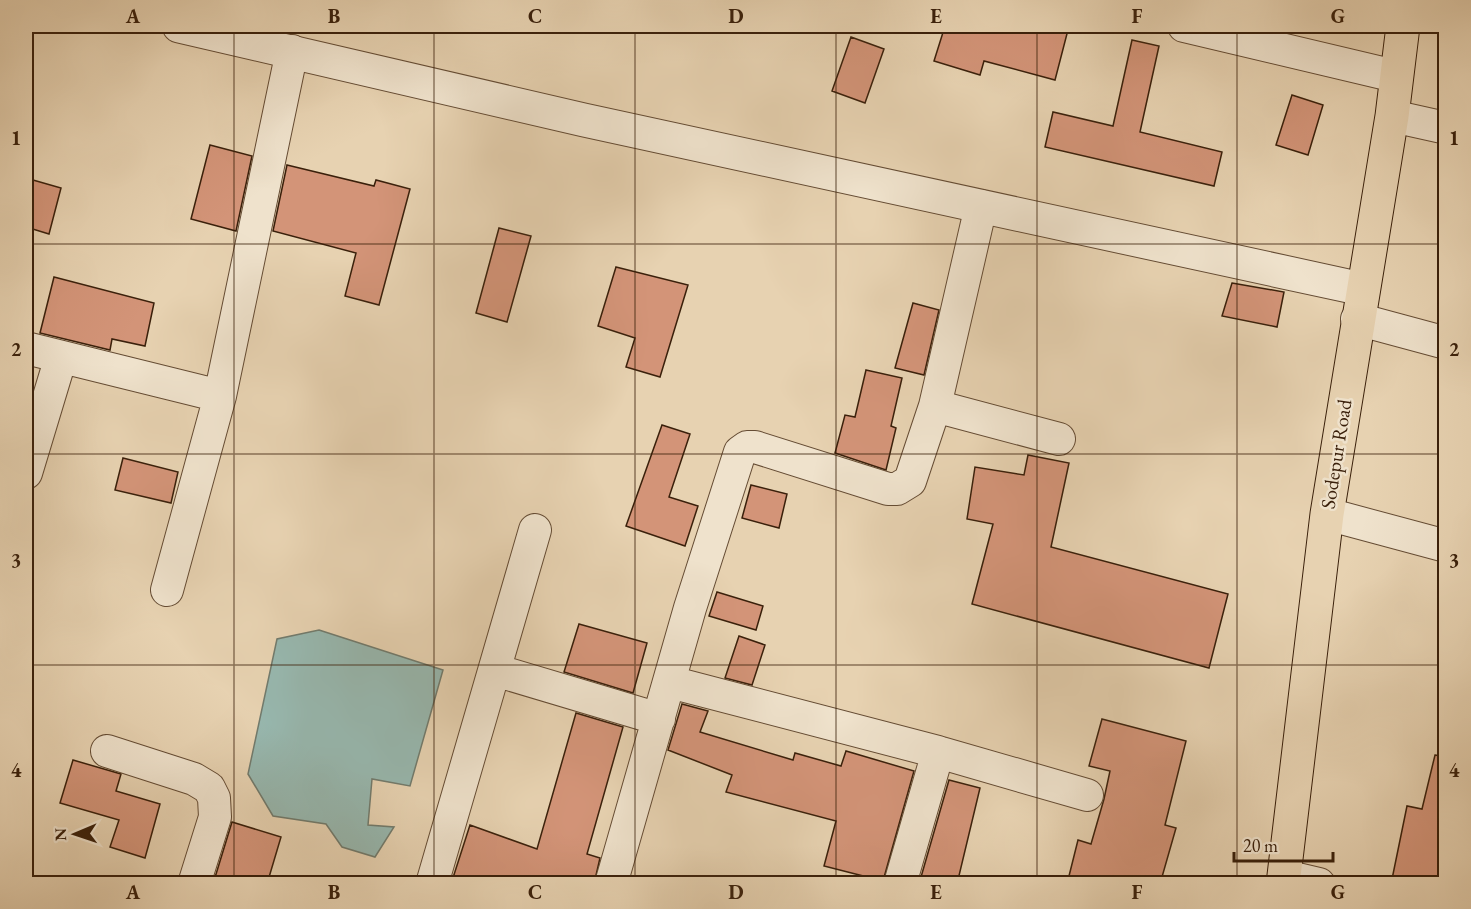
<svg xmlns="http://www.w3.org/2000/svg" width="1471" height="909" viewBox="0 0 1471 909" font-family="'EB Garamond',serif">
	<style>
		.water { fill: #97b7ae; stroke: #727b6d; stroke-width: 1.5 }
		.building { fill: #d39478; stroke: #3a200b; stroke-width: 1.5 }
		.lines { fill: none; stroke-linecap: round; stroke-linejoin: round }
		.minor-casing { stroke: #654c34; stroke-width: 34 }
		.tertiary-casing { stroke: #654c34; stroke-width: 35 }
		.primary-casing { stroke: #3a200b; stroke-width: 35 }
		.minor { stroke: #efe2cc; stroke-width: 32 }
		.tertiary { stroke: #efe2cc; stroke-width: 33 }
		.primary { stroke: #e7d2b1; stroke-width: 33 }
		.grid { fill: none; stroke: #3a200b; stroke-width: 1.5; stroke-opacity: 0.55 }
		.labels { text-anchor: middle; stroke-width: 5; stroke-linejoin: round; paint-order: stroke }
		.street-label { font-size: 20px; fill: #3a200b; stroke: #efe2cc }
		.neatline { fill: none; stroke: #3a200b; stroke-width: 2 }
		.grid-label { font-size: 20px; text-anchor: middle; font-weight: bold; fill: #3a200b }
	</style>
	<rect width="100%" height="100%" fill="#e7d2b1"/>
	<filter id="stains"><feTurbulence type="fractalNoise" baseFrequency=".00333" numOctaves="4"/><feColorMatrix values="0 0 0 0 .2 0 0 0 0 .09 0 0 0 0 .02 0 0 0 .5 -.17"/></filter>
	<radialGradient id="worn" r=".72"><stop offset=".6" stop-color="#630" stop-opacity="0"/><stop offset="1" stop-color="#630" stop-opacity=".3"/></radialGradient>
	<path class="water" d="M 319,630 L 443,670 L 410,786 L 372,779 L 368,825 L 394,827 L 375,857 L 342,847 L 326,824 L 273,816 L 248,774 L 277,639 Z"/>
	<path class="building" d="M 945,26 L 1069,26 L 1055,80 L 984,61 L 980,75 L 934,61 Z
		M 851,37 L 884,49 L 865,103 L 832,91 Z
		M 1132,40 L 1159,46 L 1140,132 L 1222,152 L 1214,186 L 1045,147 L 1053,112 L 1113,126 Z
		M 1292,95 L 1323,105 L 1308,155 L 1276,145 Z
		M 210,145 L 252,156 L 236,231 L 191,219 Z
		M 287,165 L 374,186 L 376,180 L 410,189 L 379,305 L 345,296 L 356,253 L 273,231 Z
		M 26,178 L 61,188 L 49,234 L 26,227 Z
		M 499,228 L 531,236 L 507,322 L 476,313 Z
		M 616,267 L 688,285 L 660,377 L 626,367 L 635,338 L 598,326 Z
		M 54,277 L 154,303 L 145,346 L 112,339 L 110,350 L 40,333 Z
		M 1232,283 L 1284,292 L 1277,327 L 1222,316 Z
		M 913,303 L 939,310 L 924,375 L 895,368 Z
		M 866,370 L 902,378 L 891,426 L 896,428 L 886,470 L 835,453 L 845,415 L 855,417 Z
		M 662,425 L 690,434 L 669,497 L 698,506 L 685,546 L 626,526 Z
		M 1028,455 L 1069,463 L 1051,547 L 1228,594 L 1209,668 L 972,604 L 993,524 L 967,519 L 975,467 L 1024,475 Z
		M 123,458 L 178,472 L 171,503 L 115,490 Z
		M 751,485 L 787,494 L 779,528 L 742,518 Z
		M 717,592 L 763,606 L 756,630 L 709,616 Z
		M 579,624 L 647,643 L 633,693 L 564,672 Z
		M 739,636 L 765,645 L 752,685 L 725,678 Z
		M 682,704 L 708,711 L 700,732 L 793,760 L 795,753 L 841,766 L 846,751 L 914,771 L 883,881 L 824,866 L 836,821 L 726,792 L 732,775 L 668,750 Z
		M 576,713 L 623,727 L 587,854 L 600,858 L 594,884 L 451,884 L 470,825 L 537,849 Z
		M 1102,719 L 1186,741 L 1165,825 L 1176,828 L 1160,884 L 1083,884 L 1068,880 L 1078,840 L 1091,844 L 1104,799 L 1110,771 L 1089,766 Z
		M 1435,755 L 1446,757 L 1446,884 L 1391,884 L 1407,806 L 1422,809 Z
		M 73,760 L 121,774 L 116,791 L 160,804 L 145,858 L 110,847 L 119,820 L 60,803 Z
		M 949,780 L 980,788 L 957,884 L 919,884 Z
		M 232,822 L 281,837 L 267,884 L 213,884 Z"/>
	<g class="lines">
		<g class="minor-casing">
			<path id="minor" d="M 1184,26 L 1395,76
				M 1392,116 L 1446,128
				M 1357,319 L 1446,343
				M 26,348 L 220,396
				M 935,406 L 981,206
				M 26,473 L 61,357
				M 1327,514 L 1446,546
				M 167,590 L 220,396 L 292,51
				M 495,670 L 659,719
				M 670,682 L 938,752
				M 107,751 L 194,779 L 209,788 L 214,798 L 215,817 L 194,884
				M 1285,876 L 1319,884
				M 432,884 L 535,530
				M 611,884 L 690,608 L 740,452 L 747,447 L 755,447 L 888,489 L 897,489 L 910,481 L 935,406 L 1059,439
				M 900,884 L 938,752 L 1087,795"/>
		</g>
		<g class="tertiary-casing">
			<path id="tertiary" d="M 179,26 L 584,120 L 1362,289"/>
		</g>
		<g class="primary-casing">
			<path id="primary" d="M 1283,884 L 1327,514 L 1392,116 L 1403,26"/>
		</g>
		<use href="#minor" class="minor"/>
		<use href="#tertiary" class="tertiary"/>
		<use href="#primary" class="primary"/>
	</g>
	<path class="grid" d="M 234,26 L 234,884M 434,26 L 434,884M 635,26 L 635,884M 836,26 L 836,884M 1037,26 L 1037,884M 1237,26 L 1237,884M 26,244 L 1446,244M 26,454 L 1446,454M 26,665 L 1446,665"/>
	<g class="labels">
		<g class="street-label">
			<text transform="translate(1336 454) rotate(-81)" y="7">Sodepur Road</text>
		</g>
	</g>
	<rect width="1471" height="909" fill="none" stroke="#e7d2b1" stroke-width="66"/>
	<g transform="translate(75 834) rotate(268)" stroke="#efe2cc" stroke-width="4.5" paint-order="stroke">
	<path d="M0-4.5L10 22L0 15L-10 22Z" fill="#3a200b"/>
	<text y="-9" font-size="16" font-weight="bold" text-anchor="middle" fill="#3a200b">N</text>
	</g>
	<path d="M1234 852v9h99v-9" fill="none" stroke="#3a200b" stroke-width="3"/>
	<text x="1243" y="852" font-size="18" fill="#3a200b" stroke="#efe2cc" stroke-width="4.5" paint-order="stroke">20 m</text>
	<rect x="33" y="33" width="1405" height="843" class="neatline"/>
	<g class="grid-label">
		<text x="133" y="23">A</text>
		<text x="334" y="23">B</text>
		<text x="535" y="23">C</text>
		<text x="736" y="23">D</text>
		<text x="936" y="23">E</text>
		<text x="1137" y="23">F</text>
		<text x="1338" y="23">G</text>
		<text x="16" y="145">1</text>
		<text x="1454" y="145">1</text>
		<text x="16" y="356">2</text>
		<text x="1454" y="356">2</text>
		<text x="16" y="567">3</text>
		<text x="1454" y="567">3</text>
		<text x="16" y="777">4</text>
		<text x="1454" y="777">4</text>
		<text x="133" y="899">A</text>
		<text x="334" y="899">B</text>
		<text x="535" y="899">C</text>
		<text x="736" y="899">D</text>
		<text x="936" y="899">E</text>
		<text x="1137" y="899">F</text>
		<text x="1338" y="899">G</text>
	</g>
	<rect width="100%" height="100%" filter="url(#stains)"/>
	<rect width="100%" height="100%" fill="url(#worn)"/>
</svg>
